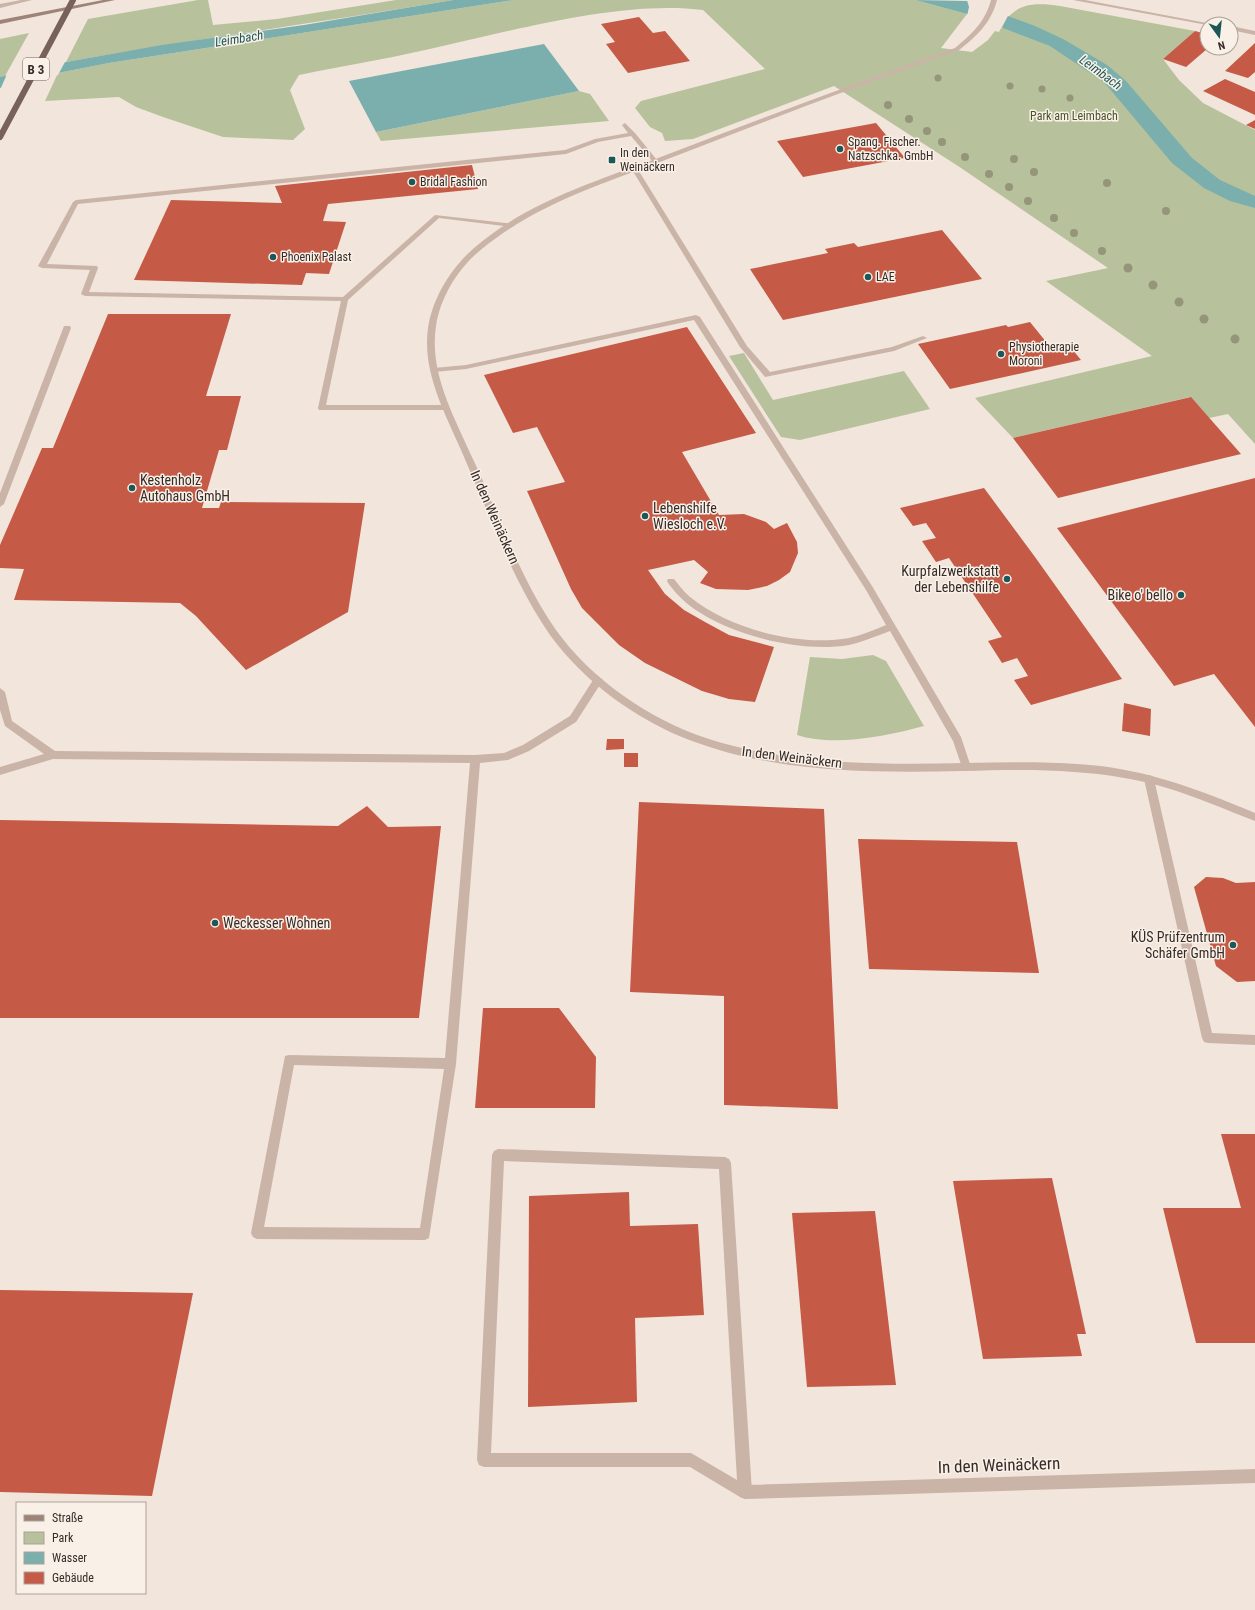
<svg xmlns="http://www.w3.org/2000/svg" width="1255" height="1610" viewBox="0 0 1255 1610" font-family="'Roboto Condensed',sans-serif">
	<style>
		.green { fill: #b7c19b }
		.water { fill: #7aafad }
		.pier { fill: #f2e5db }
		.building { fill: #c55a46 }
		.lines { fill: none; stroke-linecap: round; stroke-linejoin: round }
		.lane { fill: #cab4a7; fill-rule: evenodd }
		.street { fill: #cab4a7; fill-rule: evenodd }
		.secondary { fill: #9d8378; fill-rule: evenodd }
		.primary-bridge { stroke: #786159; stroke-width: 6 }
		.tree { fill: #95957a }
		.poi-dot { fill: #1d5757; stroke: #f9f0e7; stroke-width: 1.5 }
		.labels { text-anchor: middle; stroke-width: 3; stroke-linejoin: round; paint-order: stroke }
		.far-park-label { font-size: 12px; fill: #49542b; stroke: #f9f0e7 }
		.far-poi-label { font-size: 12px; fill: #362b28; stroke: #f9f0e7; text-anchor: start }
		.far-water-label { font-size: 13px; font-style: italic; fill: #1d5757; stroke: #f9f0e7 }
		.shield { fill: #f9f0e7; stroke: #706661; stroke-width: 1 }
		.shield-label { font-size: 13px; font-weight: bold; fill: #362b28 }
		.poi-label { font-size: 14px; fill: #362b28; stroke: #f9f0e7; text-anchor: start }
		.street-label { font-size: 14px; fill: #362b28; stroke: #f9f0e7 }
		.near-street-label { font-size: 17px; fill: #362b28; stroke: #f9f0e7 }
	</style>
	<rect width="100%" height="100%" fill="#f2e5db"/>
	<path class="green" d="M 198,0 L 208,0 L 213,25 L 277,19 L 396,0 L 453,0 C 324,22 195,39 66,62 L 88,19 Z
		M 514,0 L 915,0 L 967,14 L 941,48 L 972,52 L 988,40 L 995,31 L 999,32 C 1012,3 1032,2 1060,6 L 1195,31 L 1163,59 L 1179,80 L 1203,103 L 1255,130 L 1255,444 L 1228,414 L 1209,418 L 1190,397 L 1013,438 L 975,398 L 1152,356 L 1046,281 L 1108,268 L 958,166 L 834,86 L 693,139 L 665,141 L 662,133 L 650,127 L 635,108 L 641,101 L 765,69 L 703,10 C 627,0 522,28 447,45 C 398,57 348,65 299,75 L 290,90 L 305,129 L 293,140 L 223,137 L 163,117 L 136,107 L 119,97 L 45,101 L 58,73 L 109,63 Z
		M 29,33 L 5,76 L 0,77 L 0,39 Z
		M 579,91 L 590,94 L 609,121 L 381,141 L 376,132 Z
		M 744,353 L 773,400 L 904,371 L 930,409 L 800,440 L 781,437 L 729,356 Z
		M 873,655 L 886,661 L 924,726 C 887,736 834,747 797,735 L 810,657 L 842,659 Z"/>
	<path class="water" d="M 453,0 L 514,0 L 109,63 L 58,73 L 0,88 L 0,77 L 66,62 L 162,45 L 304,25 Z
		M 915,0 L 967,1 L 1035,26 L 1063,39 L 1107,65 L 1126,81 L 1192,158 L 1220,180 L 1255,196 L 1255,208 L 1230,201 L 1204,188 L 1172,163 L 1104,82 L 1050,46 L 967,14 Z
		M 544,44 L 579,91 L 376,132 L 349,81 Z"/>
	<path class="pier" d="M 967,0 L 971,0 L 1009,14 L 1001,29 L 967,16 L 969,7 Z
		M 66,60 L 58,75 L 0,90 L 7,74 Z"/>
	<path class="building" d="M 639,17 L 653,33 L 665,31 L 690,61 L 628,73 L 606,44 L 615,42 L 601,24 Z
		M 1195,31 L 1207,34 L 1207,49 L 1186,67 L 1163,59 Z
		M 1255,43 L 1255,72 L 1248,78 L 1225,71 Z
		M 1225,79 L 1255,92 L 1255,115 L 1203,91 Z
		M 1255,120 L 1255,129 L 1246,125 Z
		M 876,123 L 905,158 L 803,177 L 777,141 Z
		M 472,165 L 478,189 L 328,204 L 323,221 L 346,222 L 329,274 L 306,273 L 302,285 L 134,280 L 171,200 L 282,203 L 275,186 Z
		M 942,230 L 982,279 L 783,320 L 750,269 L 828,253 L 825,249 L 854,243 L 858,247 Z
		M 108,314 L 231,314 L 206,396 L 241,396 L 227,450 L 219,450 L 202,508 L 219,508 L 221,502 L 365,503 L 348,612 L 246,670 L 196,616 L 180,603 L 14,600 L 24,569 L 0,568 L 0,545 L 42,448 L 53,448 Z
		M 1030,322 L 1051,348 L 1068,344 L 1081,360 L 950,389 L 918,344 L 1006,325 L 1008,327 Z
		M 687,327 L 756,433 L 682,452 L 719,515 L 744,514 L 766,522 L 774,529 L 787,523 L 797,542 L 798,553 L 790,572 L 779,580 L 767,586 L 748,590 L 716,589 L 700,583 L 708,572 L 694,560 L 648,570 L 665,594 L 684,610 L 705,622 L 729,635 L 774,647 L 755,702 L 729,699 L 702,691 L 645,663 L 619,645 L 582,608 L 571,589 L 527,491 L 565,482 L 537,427 L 513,433 L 484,375 Z
		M 1191,397 L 1241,454 L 1058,498 L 1013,438 Z
		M 1255,478 L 1255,727 L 1214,674 L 1174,686 L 1057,528 Z
		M 984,488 L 1035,557 L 1122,679 L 1031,705 L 1014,680 L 1028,676 L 1017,658 L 1002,663 L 988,641 L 1002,637 L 949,558 L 936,562 L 922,541 L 936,538 L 926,523 L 913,526 L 900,508 Z
		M 1124,703 L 1151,709 L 1150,736 L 1122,731 Z
		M 607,739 L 624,739 L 624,749 L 606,750 Z
		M 624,753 L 638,753 L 638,767 L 624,767 Z
		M 639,802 L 824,809 L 838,1109 L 724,1105 L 724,996 L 630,992 Z
		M 367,806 L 388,827 L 441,826 L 419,1018 L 0,1018 L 0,820 L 338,826 Z
		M 858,839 L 1017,842 L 1039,973 L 869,969 Z
		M 1206,877 L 1223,878 L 1236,883 L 1255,882 L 1255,981 L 1237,982 L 1216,966 L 1194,887 Z
		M 483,1008 L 559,1008 L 596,1057 L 595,1108 L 475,1108 Z
		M 1221,1134 L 1255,1134 L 1255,1343 L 1196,1343 L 1163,1208 L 1241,1208 Z
		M 1052,1178 L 1086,1334 L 1077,1334 L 1082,1356 L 983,1359 L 953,1181 Z
		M 629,1192 L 630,1226 L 698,1224 L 704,1315 L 635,1318 L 637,1402 L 528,1407 L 529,1196 Z
		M 875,1211 L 896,1385 L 807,1387 L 792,1213 Z
		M 0,1290 L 193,1293 L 152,1496 L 0,1492 Z"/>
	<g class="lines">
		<path class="lane" d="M 21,0 L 32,0 L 0,8 L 0,4 Z
			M 625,123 L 635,133 L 657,160 L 657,162 L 653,162 L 631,136 L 598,142 L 566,154 L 78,204 L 47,264 L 97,266 L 98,268 L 89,292 L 343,297 L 435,215 L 514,224 L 515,225 L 512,227 L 439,218 L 348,300 L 326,405 L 448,405 L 449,407 L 445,410 L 319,410 L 318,408 L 341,301 L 85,296 L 81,294 L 90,270 L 42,268 L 38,266 L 73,202 L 76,200 L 565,150 L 595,139 L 628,133 L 622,125 Z
			M 634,166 L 637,168 L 747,346 L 770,372 L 892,347 L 923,336 L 927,338 L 894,351 L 765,377 L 740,347 L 631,168 Z
			M 696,315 L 700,317 L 872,586 L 961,737 L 971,767 L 969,770 L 963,770 L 953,741 L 890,631 C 876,636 863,642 849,645 C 803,653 738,637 699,612 C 686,604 677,595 668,583 L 667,581 L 668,579 L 674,579 C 679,585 684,592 690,597 C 730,629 798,647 849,638 C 862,635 874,630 886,625 L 866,590 L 694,320 L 466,369 L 434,372 L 430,370 L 434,368 L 466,365 Z
			M 64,326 L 70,326 L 71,328 L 4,504 L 0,507 L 0,493 Z
			M 598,676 L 603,680 L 576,722 L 529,751 L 508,760 L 480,763 L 456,1064 L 429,1238 L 425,1240 L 257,1239 L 253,1237 L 251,1233 L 285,1056 L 289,1055 L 445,1058 L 470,763 L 53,759 L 0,775 L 0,767 L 44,754 L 5,726 L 0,710 L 0,688 L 5,692 L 12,721 L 55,751 L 475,755 L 504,753 L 523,745 L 570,716 L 595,677 ZM 294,1065 L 444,1069 L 420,1228 L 264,1227 Z
			M 1149,775 L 1152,776 L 1154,779 L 1212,1033 L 1255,1035 L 1255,1045 L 1208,1043 L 1204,1042 L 1202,1038 L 1144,779 L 1146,776 Z
			M 498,1149 L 725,1157 L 729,1159 L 731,1163 L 752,1492 L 750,1497 L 745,1499 L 740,1497 L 690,1467 L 484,1467 L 479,1465 L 477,1460 L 492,1155 L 494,1151 ZM 504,1161 L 719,1169 L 737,1480 L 691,1453 L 491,1453 Z"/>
		<path class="street" d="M 991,0 L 997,0 C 991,23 977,36 959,50 C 863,84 768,120 673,157 C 608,182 538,203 483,248 C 459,267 441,295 436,326 C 429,372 453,414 471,455 C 481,475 489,496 498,517 C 514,555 532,596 556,630 C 591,679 649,719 706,738 C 788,765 880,765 966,763 C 1011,762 1056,761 1101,766 C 1156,773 1205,792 1255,813 L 1255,821 C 1226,810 1197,797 1167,788 C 1137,779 1106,774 1074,772 C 1037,769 1001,770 963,771 C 874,773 777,773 692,741 C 638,721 584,682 550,635 C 525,599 504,553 488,513 C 479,492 470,471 461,450 C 444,411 422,371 428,328 C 433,297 451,268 474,248 C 528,201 600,180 666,155 C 762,118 858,82 955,48 C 972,34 985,22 991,0 Z
			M 1073,0 L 1085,0 L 1212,24 L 1207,24 L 1207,25 Z
			M 1231,26 L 1255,31 L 1255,35 L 1231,30 Z
			M 1255,1469 L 1255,1483 L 745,1499 L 740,1497 L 738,1492 L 740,1487 L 745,1485 Z"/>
		<path class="secondary" d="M 103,0 L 115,0 L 0,24 L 0,20 Z"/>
		<path class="primary-bridge" d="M 0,137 L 73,0"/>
	</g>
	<g class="tree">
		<circle cx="938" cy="78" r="3.5"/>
		<circle cx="1010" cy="86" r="3.5"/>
		<circle cx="1042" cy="89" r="3.5"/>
		<circle cx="1070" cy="98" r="3.5"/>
		<circle cx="888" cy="105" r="4"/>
		<circle cx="909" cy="119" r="4"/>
		<circle cx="927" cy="131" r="4"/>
		<circle cx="942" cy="142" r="4"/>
		<circle cx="965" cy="157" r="4"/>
		<circle cx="1014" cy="159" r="4"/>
		<circle cx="1034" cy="172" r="4"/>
		<circle cx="989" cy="174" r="4"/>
		<circle cx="1107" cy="183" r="4"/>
		<circle cx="1009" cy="187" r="4"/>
		<circle cx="1028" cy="201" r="4"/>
		<circle cx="1166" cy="211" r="4"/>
		<circle cx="1054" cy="218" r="4"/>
		<circle cx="1074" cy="233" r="4"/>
		<circle cx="1102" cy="251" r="4"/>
		<circle cx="1128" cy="268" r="4.5"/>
		<circle cx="1153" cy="285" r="4.5"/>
		<circle cx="1179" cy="302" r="4.5"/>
		<circle cx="1204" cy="319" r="4.5"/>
		<circle cx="1235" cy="339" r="4.5"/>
	</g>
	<g class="poi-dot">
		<circle cx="840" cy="149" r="4"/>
		<rect x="608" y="156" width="8" height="8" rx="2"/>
		<circle cx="412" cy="182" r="4"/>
		<circle cx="273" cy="257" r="4"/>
		<circle cx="868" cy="277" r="4"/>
		<circle cx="1001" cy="354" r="4"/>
		<circle cx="132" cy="488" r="4"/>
		<circle cx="645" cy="516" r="4"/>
		<circle cx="1007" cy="579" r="4"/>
		<circle cx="1181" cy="595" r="4"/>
		<circle cx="215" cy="923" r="4"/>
		<circle cx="1233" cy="945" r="4"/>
	</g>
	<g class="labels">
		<g class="far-park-label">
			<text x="1074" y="120">Park am Leimbach</text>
		</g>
		<g class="far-poi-label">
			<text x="848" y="146">Spang. Fischer.<tspan x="848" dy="14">Natzschka. GmbH</tspan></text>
			<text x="620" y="157">In den<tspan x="620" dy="14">Weinäckern</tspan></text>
			<text x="420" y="186">Bridal Fashion</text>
			<text x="281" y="261">Phoenix Palast</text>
			<text x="876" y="281">LAE</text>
			<text x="1009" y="351">Physiotherapie<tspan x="1009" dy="14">Moroni</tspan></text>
		</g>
		<g class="far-water-label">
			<text transform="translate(239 38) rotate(-9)" y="5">Leimbach</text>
			<text transform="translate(1101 72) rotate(36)" y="5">Leimbach</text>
		</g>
		<rect class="shield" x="23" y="58" width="26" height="22" rx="3"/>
		<g class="shield-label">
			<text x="36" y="74">B 3</text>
		</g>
		<g class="poi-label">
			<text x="140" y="485">Kestenholz<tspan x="140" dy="16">Autohaus GmbH</tspan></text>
			<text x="653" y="513">Lebenshilfe<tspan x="653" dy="16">Wiesloch e.V.</tspan></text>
			<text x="999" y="576" text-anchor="end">Kurpfalzwerkstatt<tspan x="999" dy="16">der Lebenshilfe</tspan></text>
			<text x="1173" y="600" text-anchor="end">Bike o' bello</text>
			<text x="223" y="928">Weckesser Wohnen</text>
			<text x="1225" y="942" text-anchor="end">KÜS Prüfzentrum<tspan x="1225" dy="16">Schäfer GmbH</tspan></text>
		</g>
		<g class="street-label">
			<text transform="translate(495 517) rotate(66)" y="5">In den Weinäckern</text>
			<text transform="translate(792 757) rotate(7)" y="5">In den Weinäckern</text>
		</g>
		<g class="near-street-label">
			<text transform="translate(999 1465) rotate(-2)" y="6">In den Weinäckern</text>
		</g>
	</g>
	<rect x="16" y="1502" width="130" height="92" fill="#f9f0e7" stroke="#aba19b"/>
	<rect x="24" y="1515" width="20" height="6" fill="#9d8378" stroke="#aba19b"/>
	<text x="52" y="1522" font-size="12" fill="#362b28">Straße</text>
	<rect x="24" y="1532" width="20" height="12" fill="#b7c19b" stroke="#aba19b"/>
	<text x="52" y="1542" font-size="12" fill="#362b28">Park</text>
	<rect x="24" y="1552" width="20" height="12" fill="#7aafad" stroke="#aba19b"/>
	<text x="52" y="1562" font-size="12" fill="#362b28">Wasser</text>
	<rect x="24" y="1572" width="20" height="12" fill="#c55a46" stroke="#aba19b"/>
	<text x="52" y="1582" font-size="12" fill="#362b28">Gebäude</text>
	<g transform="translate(1219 36) rotate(165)"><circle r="19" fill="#f9f0e7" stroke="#aba19b"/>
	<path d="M0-3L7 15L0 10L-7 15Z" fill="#1d5757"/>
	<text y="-6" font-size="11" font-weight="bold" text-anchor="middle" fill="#362b28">N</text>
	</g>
</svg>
